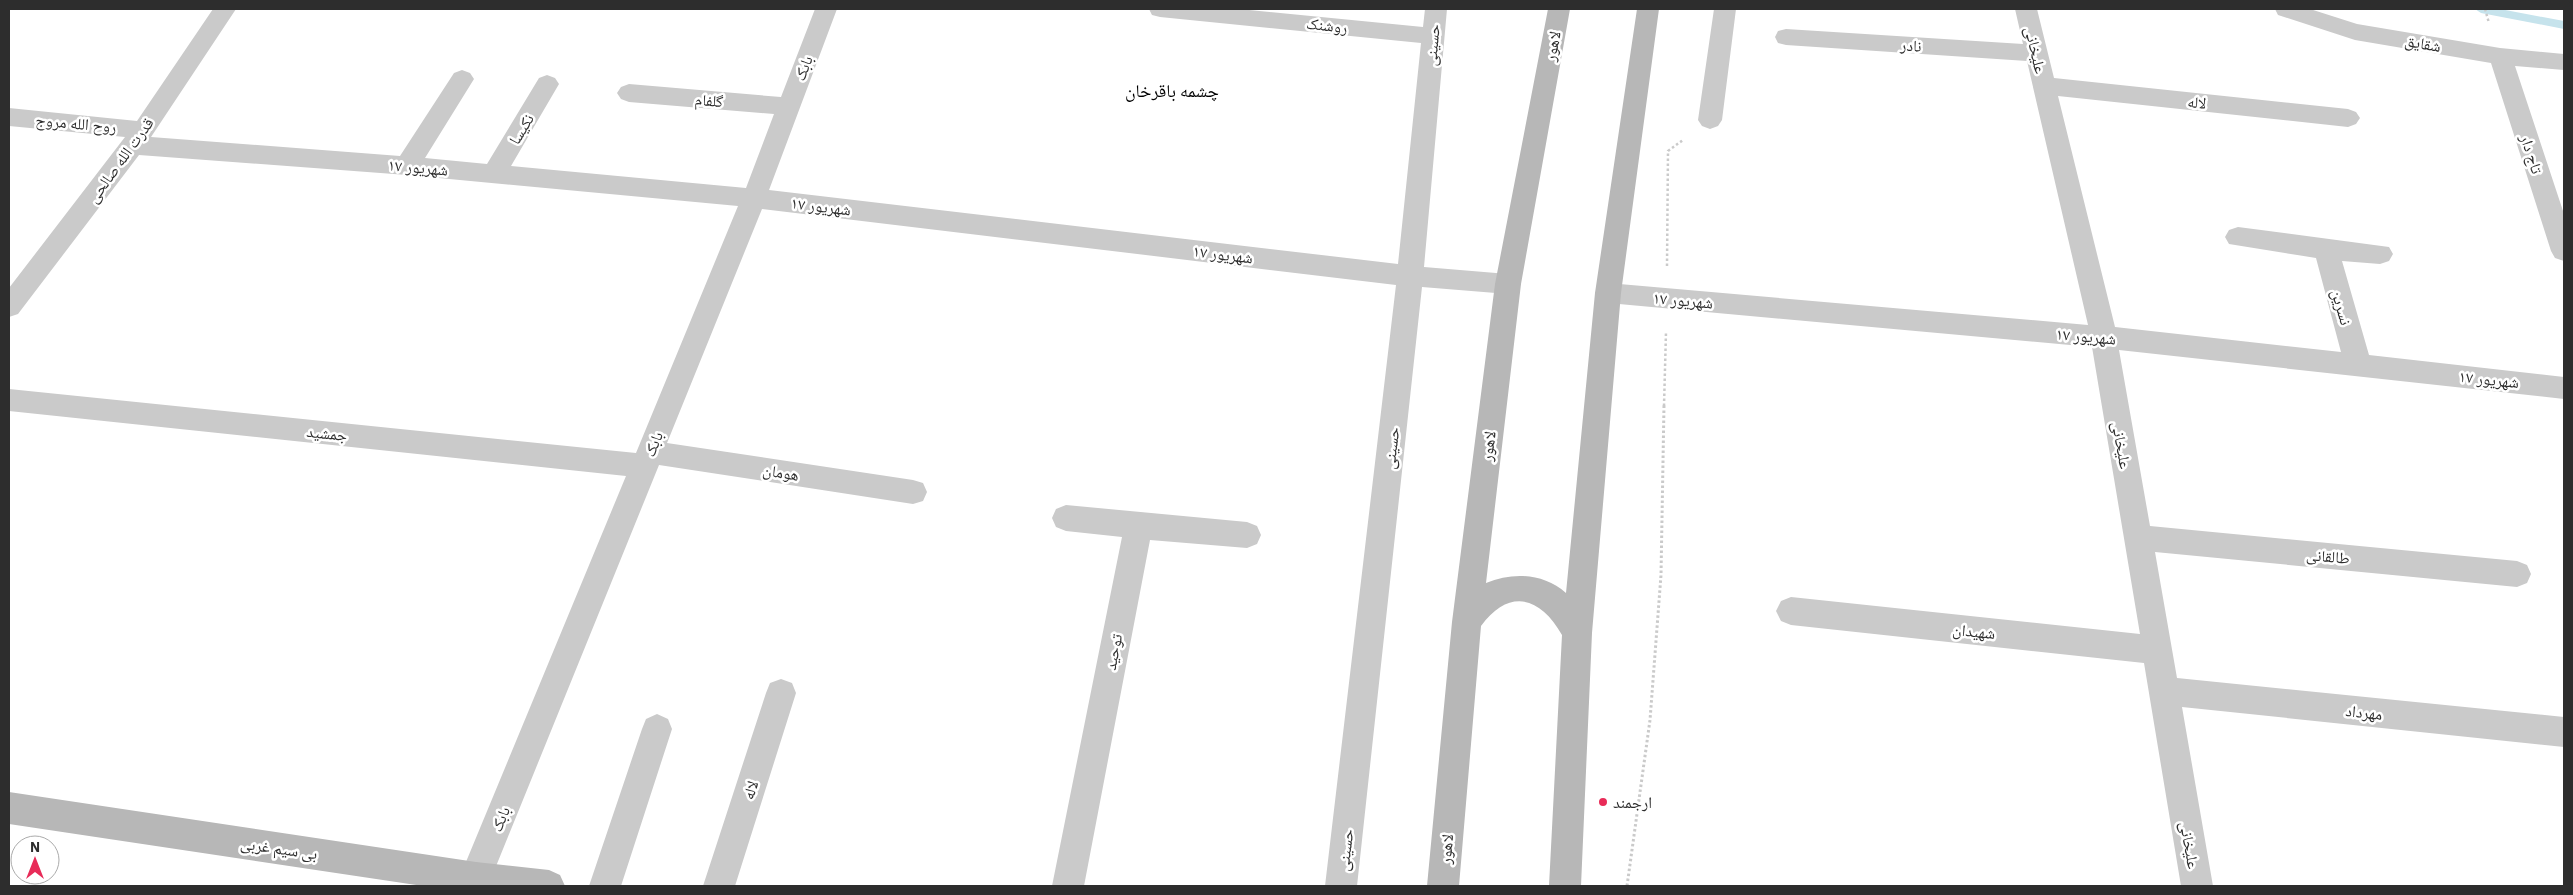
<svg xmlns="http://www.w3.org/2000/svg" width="2573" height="895" viewBox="0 0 2573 895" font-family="'IBM Plex Sans','Noto Naskh Arabic',sans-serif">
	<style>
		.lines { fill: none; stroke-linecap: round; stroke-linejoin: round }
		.stream { fill: #c6e3ec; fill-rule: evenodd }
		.path-far1 { stroke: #cacaca; stroke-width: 2.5; stroke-dasharray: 2.5 2.5; stroke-linecap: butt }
		.path { stroke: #cacaca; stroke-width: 3; stroke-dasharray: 2.5 2.5; stroke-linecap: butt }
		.street { fill: #cacaca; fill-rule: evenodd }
		.secondary { fill: #b7b7b7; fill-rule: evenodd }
		.poi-dot { fill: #e82b58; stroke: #fff; stroke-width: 2 }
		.labels { text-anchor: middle; stroke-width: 5; stroke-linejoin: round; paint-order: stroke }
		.street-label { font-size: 16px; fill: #2d2d2d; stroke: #fff }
		.poi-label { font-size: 16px; fill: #2d2d2d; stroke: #fff; text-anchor: start }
		.neighbourhood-label { font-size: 18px; fill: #000; stroke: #fff }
	</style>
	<rect width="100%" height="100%" fill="#fff"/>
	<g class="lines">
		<path class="stream" d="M 2475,9 L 2500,9 L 2564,21 L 2564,29 L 2481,13 Z"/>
		<path class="path-far1" d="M 2485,9 L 2489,23
			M 1667,266 L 1668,151 L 1683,140
			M 1664,406 L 1666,332"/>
		<path class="path" d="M 1627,886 L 1650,720 L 1661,575 L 1664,405"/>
		<path class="street" d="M 213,9 L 236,9 L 151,137 L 400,156 L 454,73 L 462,70 L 470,73 L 474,79 L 425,158 L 487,164 L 539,78 L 547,75 L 555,78 L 559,84 L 511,166 L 746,188 L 774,114 L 629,102 L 621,99 L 617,93 L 621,87 L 629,84 L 781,97 L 815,9 L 837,9 L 769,190 L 1398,264 L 1421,43 L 1160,17 L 1152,15 L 1149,9 L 1239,9 L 1423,27 L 1425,9 L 1447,9 L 1424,267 L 1508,274 L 1517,277 L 1521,284 L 1517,291 L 1508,294 L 1422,287 L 1357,886 L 1325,886 L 1396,285 L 762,209 L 667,443 L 913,480 L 923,483 L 927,492 L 923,501 L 913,504 L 659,465 L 488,886 L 456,886 L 626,476 L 9,411 L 9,389 L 636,453 L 738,206 L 407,175 L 139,155 L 18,314 L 9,317 L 9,288 L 125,137 L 9,126 L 9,108 L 137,121 Z
			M 1714,9 L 1736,9 L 1722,120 L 1718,126 L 1710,129 L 1702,126 L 1698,120 Z
			M 2015,9 L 2037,9 L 2054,78 L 2348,109 L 2356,112 L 2360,118 L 2356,124 L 2348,127 L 2058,96 L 2115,327 L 2341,352 L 2316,258 L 2229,244 L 2225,237 L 2229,230 L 2238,227 L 2389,247 L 2393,254 L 2389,261 L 2380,264 L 2342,261 L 2369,355 L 2564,377 L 2564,399 L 2119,350 L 2150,526 L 2517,561 L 2527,565 L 2531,574 L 2527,583 L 2517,587 L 2155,552 L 2177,678 L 2564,717 L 2564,747 L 2182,707 L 2213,886 L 2181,886 L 2144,663 L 1791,625 L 1781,621 L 1776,611 L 1781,601 L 1791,597 L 2140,634 L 2092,347 L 1608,303 L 1599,300 L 1595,293 L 1599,286 L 1608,283 L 2088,325 L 2027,61 L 1786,45 L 1778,43 L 1775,37 L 1778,31 L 1786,29 L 2023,44 Z
			M 2275,9 L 2310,9 L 2357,24 L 2500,48 L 2564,54 L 2564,70 L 2515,66 L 2564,214 L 2564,261 L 2555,258 L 2551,251 L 2491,63 L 2355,40 L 2278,15 Z
			M 1066,505 L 1247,522 L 1257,526 L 1261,535 L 1257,544 L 1247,548 L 1150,540 L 1084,886 L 1052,886 L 1122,537 L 1066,531 L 1056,527 L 1052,518 L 1056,509 Z
			M 781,679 L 792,683 L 796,693 L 735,886 L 703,886 L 766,693 L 770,683 Z
			M 657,714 L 668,719 L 672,729 L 621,886 L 589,886 L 642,729 L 646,719 Z"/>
		<path class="secondary" d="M 1548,9 L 1570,9 L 1521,284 L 1486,583 C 1513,572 1543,573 1566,593 L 1595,293 L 1637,9 L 1659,9 L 1621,293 L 1592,633 L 1581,886 L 1549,886 L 1562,635 C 1540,596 1509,588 1481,626 L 1459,886 L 1427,886 L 1452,622 L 1495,284 Z
			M 9,792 L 476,862 L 549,870 L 560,875 L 565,886 L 423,886 L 9,824 Z"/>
	</g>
	<circle class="poi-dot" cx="1603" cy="802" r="5"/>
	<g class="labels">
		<g class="street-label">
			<text transform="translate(1327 25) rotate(6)" y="6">روشنک</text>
			<text transform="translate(2423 43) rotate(10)" y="6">شقایق</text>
			<text transform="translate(1432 45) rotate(-85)" y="6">حسینی</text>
			<text transform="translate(1911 45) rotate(4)" y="6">نادر</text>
			<text transform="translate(1552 46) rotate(-79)" y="6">لاهور</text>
			<text transform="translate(2036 50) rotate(77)" y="6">علیخانی</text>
			<text transform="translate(803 68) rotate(-69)" y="6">بابک</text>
			<text transform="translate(709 100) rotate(5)" y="6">گلفام</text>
			<text transform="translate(2197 102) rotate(6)" y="6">لاله</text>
			<text transform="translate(76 123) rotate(5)" y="6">روح الله مروج</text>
			<text transform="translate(521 129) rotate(-59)" y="6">نکیسا</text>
			<text transform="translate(2532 154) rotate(72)" y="6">تاج دار</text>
			<text transform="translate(120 160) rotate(-54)" y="6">قدرت الله صالحی</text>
			<text transform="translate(418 167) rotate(5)" y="6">۱۷ شهریور</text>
			<text transform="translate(821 206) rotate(7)" y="6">۱۷ شهریور</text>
			<text transform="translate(1223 254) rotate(7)" y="6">۱۷ شهریور</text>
			<text transform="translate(1683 300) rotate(5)" y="6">۱۷ شهریور</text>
			<text transform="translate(2342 307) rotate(74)" y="6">نسرین</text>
			<text transform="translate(2086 336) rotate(5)" y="6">۱۷ شهریور</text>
			<text transform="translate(2489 379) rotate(6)" y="6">۱۷ شهریور</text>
			<text transform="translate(327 433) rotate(6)" y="6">جمشید</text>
			<text transform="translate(653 444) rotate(-68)" y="6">بابک</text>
			<text transform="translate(2122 445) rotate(80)" y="6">علیخانی</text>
			<text transform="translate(1488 446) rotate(-83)" y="6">لاهور</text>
			<text transform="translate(1391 448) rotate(-83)" y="6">حسینی</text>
			<text transform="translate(781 472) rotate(9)" y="6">هومان</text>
			<text transform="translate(2328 556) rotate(5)" y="6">طالقانی</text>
			<text transform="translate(1974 631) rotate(6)" y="6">شهیدان</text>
			<text transform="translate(1113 652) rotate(-79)" y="6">توحید</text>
			<text transform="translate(2364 712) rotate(6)" y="6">مهرداد</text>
			<text transform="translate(750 790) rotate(-72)" y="6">لاله</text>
			<text transform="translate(500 819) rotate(-68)" y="6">بابک</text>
			<text transform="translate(2190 845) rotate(80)" y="6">علیخانی</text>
			<text transform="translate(279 848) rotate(8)" y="6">بی سیم غربی</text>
			<text transform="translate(1446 849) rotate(-85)" y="6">لاهور</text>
			<text transform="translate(1345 850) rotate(-83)" y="6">حسینی</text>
		</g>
		<g class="poi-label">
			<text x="1613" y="808">ارجمند</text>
		</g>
		<g class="neighbourhood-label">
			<text x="1172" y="97">چشمه باقرخان</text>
		</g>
	</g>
	<rect width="2573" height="895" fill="none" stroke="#2d2d2d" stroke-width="20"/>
	<g transform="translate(35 860)"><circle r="24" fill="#ffffff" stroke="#ababab"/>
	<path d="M0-4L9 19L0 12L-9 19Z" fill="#e82b58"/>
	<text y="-8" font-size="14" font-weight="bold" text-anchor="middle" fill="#2d2d2d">N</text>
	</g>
</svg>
